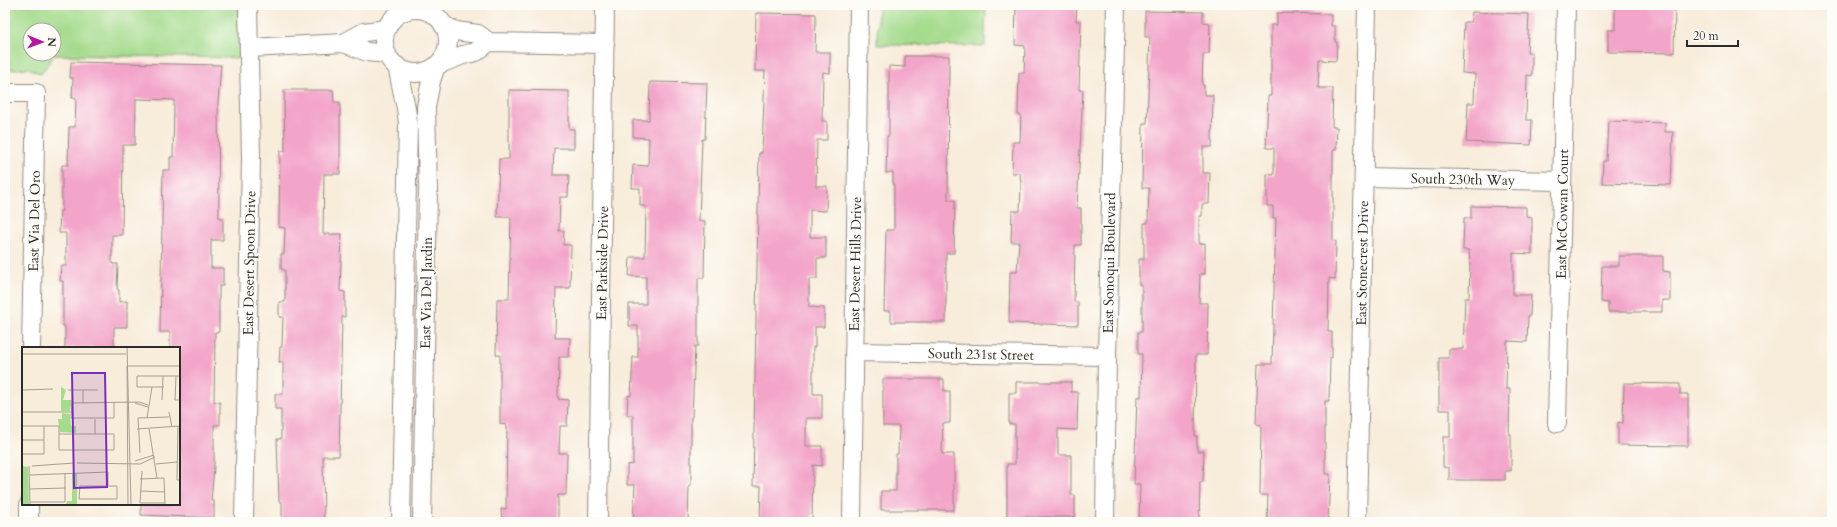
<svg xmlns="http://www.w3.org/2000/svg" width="1837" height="527" viewBox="0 0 1837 527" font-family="Cardo,serif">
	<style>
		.green { fill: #a5db8d; stroke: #68835c; fill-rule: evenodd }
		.building { fill: #f3a4c9 }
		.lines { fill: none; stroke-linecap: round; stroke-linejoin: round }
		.minor-casing { stroke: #928c82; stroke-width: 20 }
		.minor { stroke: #fff; stroke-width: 18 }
		.labels { text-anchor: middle; stroke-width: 4; stroke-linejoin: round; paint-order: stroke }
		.street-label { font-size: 14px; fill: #2b2b2b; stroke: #fdfcf7 }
		.inset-road { fill: none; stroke: #a69f94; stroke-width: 1 }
		.view { fill: #7b2cbf; fill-opacity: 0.15; stroke: #7b2cbf; stroke-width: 2 }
		.inset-edge { fill: none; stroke: #2b2b2b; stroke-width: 2 }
	</style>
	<rect width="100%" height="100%" fill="#fdfcf7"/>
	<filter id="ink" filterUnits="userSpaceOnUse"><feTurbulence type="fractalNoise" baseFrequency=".025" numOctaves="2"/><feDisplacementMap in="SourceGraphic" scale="8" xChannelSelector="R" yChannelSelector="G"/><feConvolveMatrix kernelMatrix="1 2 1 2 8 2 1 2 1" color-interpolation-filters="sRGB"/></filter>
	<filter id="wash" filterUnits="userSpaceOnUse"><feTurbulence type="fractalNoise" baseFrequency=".012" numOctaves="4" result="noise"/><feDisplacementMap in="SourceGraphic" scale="16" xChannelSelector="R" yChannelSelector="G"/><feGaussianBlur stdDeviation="0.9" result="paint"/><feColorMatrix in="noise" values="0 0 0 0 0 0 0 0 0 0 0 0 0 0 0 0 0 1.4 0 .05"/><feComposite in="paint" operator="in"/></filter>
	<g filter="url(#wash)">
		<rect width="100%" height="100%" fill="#f8ecda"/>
		<path class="green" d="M 5,5 L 238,5 L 240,58 L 54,55 L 41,74 L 28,68 L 5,70 ZM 30,30 L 54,30 L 54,54 L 30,54 Z
			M 878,5 L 986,5 L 985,46 L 877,45 Z"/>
		<g id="blocks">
			<path class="building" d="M 1016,5 L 1077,5 L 1076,21 L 1081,21 L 1079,90 L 1083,90 L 1077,208 L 1081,208 L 1081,245 L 1075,245 L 1074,302 L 1078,302 L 1078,325 L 1009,323 L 1010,272 L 1017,272 L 1019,242 L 1011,242 L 1012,211 L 1020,211 L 1021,184 L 1020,173 L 1012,173 L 1013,142 L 1020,142 L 1021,115 L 1018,115 L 1019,73 L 1024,73 L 1025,46 L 1015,45 Z
				M 1615,5 L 1675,5 L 1674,53 L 1608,52 L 1608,30 L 1615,30 Z
				M 1145,11 L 1203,12 L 1203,22 L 1210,23 L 1209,54 L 1203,54 L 1202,85 L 1204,85 L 1204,95 L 1213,95 L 1212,147 L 1203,147 L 1203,173 L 1210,173 L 1209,204 L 1202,204 L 1202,216 L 1199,216 L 1199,244 L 1205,243 L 1205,274 L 1200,274 L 1199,303 L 1208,303 L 1207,355 L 1196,355 L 1195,436 L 1197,436 L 1197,451 L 1204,451 L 1203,482 L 1200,482 L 1199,522 L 1139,522 L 1140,484 L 1134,484 L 1137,397 L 1141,397 L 1142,354 L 1138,354 L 1138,332 L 1142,332 L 1142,285 L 1139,285 L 1139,259 L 1144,259 L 1144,223 L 1148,223 L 1149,188 L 1142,188 L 1143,123 L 1147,123 L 1150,37 L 1145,37 Z
				M 1472,12 L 1529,14 L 1527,53 L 1532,53 L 1532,76 L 1527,75 L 1526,120 L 1532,120 L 1531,145 L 1466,142 L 1468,103 L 1474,103 L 1475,74 L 1462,73 L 1464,22 L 1471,22 Z
				M 756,13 L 816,14 L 815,52 L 830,52 L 830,73 L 823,72 L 822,121 L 827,121 L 827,140 L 817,140 L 816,186 L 827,186 L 826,211 L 810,210 L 810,237 L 826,237 L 826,258 L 817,258 L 817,279 L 809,279 L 809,307 L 824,308 L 824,327 L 815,327 L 815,347 L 813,347 L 813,394 L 822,394 L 822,418 L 806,418 L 806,446 L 822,446 L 822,466 L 813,465 L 812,522 L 760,522 L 761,486 L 753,486 L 759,153 L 762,153 L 765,71 L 755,71 Z
				M 1277,13 L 1331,14 L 1331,26 L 1335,26 L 1335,42 L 1337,42 L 1336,61 L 1319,60 L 1318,88 L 1333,88 L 1332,127 L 1337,127 L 1336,150 L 1333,150 L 1333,241 L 1336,241 L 1335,279 L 1329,278 L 1328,332 L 1332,332 L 1332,358 L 1330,358 L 1329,401 L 1325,401 L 1325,474 L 1330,474 L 1328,522 L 1267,522 L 1268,495 L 1260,495 L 1261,425 L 1256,424 L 1258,364 L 1272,364 L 1276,218 L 1273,218 L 1273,206 L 1267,206 L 1267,174 L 1274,175 L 1274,148 L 1266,148 L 1268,96 L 1271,96 L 1271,25 L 1277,25 Z
				M 905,56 L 949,56 L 948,200 L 955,200 L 954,253 L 946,253 L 946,322 L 891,322 L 891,311 L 884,311 L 886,230 L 894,230 L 894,183 L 893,183 L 893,172 L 886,173 L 887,136 L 889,136 L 889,66 L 905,67 Z
				M 71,62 L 221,65 L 218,102 L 219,218 L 223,218 L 223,240 L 211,240 L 211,268 L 223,268 L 223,286 L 219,286 L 219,332 L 215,332 L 214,402 L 220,402 L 220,425 L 214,425 L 214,467 L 211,501 L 214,501 L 214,518 L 141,515 L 141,504 L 179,504 L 179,348 L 170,348 L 170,332 L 160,332 L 163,170 L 170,170 L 170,157 L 173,157 L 174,100 L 136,99 L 135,145 L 123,145 L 122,235 L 112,235 L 112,264 L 118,264 L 117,289 L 119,290 L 119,302 L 127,301 L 127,327 L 114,327 L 114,348 L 65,348 L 65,326 L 63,326 L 63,281 L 60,281 L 61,266 L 66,266 L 66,233 L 59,233 L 60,211 L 62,211 L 62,165 L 68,165 L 69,127 L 75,127 L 76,98 L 72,98 L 73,78 L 70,78 Z
				M 650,82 L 707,83 L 705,139 L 702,139 L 699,221 L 705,221 L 704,278 L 698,278 L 698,346 L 695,346 L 692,417 L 691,417 L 691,485 L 689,485 L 688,522 L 633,522 L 635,485 L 627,485 L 627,465 L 633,464 L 633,415 L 627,415 L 628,395 L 631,396 L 633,357 L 638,357 L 638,326 L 629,326 L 629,304 L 646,304 L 646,277 L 629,276 L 630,257 L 645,257 L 646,206 L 640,206 L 640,188 L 632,188 L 633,165 L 648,166 L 649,138 L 633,137 L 633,120 L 649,120 Z
				M 284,90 L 333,90 L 334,102 L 340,102 L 340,174 L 324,174 L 323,234 L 342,234 L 340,291 L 345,292 L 345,317 L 342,317 L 339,456 L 323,456 L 324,522 L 282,522 L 282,502 L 279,502 L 277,439 L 281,439 L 281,409 L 275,409 L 275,394 L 283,394 L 283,362 L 279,362 L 280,347 L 282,347 L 283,317 L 279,317 L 279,302 L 285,302 L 285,270 L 281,269 L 281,254 L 284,254 L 285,228 L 279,227 L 280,151 L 285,151 Z
				M 509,90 L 569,91 L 569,129 L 574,129 L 574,148 L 554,148 L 553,175 L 569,175 L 568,197 L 560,197 L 559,231 L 564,231 L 563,245 L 571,245 L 570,288 L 556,288 L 555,338 L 570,338 L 569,357 L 559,357 L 558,399 L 568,400 L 567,426 L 560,426 L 559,453 L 567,453 L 566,495 L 558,495 L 558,522 L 502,522 L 501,509 L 506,509 L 507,425 L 500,424 L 500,355 L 496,355 L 497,299 L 509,299 L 511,217 L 497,217 L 499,159 L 509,159 Z
				M 1608,121 L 1665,123 L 1665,132 L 1673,132 L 1671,185 L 1602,183 L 1603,161 L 1606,161 Z
				M 1471,206 L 1526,207 L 1526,216 L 1532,217 L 1532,254 L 1513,253 L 1513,295 L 1531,295 L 1530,316 L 1528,316 L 1527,342 L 1507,341 L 1506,389 L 1510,389 L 1509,434 L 1511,434 L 1511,471 L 1505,471 L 1505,480 L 1449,480 L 1449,468 L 1443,467 L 1443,437 L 1450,437 L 1450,410 L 1439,410 L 1439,358 L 1449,358 L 1449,349 L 1463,349 L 1465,298 L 1469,298 L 1470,264 L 1469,250 L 1463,250 L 1464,218 L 1471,218 Z
				M 1619,256 L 1663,256 L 1663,271 L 1670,272 L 1670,300 L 1662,300 L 1662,312 L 1608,312 L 1608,303 L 1601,302 L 1602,266 L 1619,266 Z
				M 883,379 L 944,379 L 944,391 L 950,391 L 950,423 L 943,423 L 942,454 L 954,454 L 954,510 L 881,510 L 881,491 L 896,491 L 896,454 L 898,454 L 899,426 L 883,426 Z
				M 1016,382 L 1071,382 L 1071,392 L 1078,392 L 1077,430 L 1058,429 L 1058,455 L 1071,455 L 1071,495 L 1075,495 L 1075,517 L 1007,517 L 1007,464 L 1015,464 L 1015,424 L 1009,424 L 1009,393 L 1016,393 Z
				M 1624,383 L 1680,384 L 1680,394 L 1688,394 L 1688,446 L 1618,445 L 1618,422 L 1623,423 Z"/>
		</g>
	</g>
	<g filter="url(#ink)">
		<use href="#blocks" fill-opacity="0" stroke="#928c82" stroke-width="1"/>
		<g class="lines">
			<g class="minor-casing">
				<path id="minor" d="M384 41a32 32 0 1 1 64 0a32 32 0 1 1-64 0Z
					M 443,25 L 456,31 L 478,34 L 489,42 L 605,44
					M 344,43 L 364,32 L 387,29
					M 250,48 L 344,43 L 367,52 L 387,54
					M 437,65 L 463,55 L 476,52 L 489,42
					M 397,66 L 406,108 L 408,123 L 401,522
					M 5,93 L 36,93 L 31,348
					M 1364,177 L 1562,181
					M 854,352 L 1107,356
					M 1557,423 L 1566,5
					M 29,522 L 29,504
					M 244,522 L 251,159 L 248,5
					M 422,522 L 428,190 L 426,107 L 431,81 L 436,66
					M 598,522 L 605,5
					M 852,522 L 859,5
					M 1105,522 L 1107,356 L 1116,5
					M 1357,522 L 1367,5"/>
			</g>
			<use href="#minor" class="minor"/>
		</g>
	</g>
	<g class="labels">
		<g class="street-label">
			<text transform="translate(1463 179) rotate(1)" y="5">South 230th Way</text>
			<text transform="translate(1562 214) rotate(-89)" y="5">East McCowan Court</text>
			<text transform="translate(34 221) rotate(-89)" y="5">East Via Del Oro</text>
			<text transform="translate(249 263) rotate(-89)" y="5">East Desert Spoon Drive</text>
			<text transform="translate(602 263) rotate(-89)" y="5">East Parkside Drive</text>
			<text transform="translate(1109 263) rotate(-89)" y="5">East Sonoqui Boulevard</text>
			<text transform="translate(1362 263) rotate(-89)" y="5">East Stonecrest Drive</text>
			<text transform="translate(855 264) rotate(-89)" y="5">East Desert Hills Drive</text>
			<text transform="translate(426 293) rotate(-89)" y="5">East Via Del Jardin</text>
			<text transform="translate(981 354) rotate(1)" y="5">South 231st Street</text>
		</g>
	</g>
	<g transform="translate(22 347)">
		<rect width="158" height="158" fill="#f8ecda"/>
		<path d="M 39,40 L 44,43 L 41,53 L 50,53 L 48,64 L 39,64 ZM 40,66 L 48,67 L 49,79 L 54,79 L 54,86 L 38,85 L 36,72 L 40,72 ZM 0,119 L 6,120 L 7,158 L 0,158 ZM 50,126 L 55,126 L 55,158 L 44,158 L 45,154 L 50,154 Z" fill="#a5db8d"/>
		<path class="inset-road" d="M 105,0 L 109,158M 0,7 L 104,7M 105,19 L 106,158M 105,19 L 158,19M 154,29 L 153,53 L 158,53M 142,40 L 115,40 L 115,29 L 158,29M 0,43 L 31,42M 46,43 L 76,43M 140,53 L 141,29M 61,56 L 61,43M 92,56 L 92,71 L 49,71 L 50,56 L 117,55 L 126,58M 113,56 L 126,60M 0,65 L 49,65M 147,65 L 150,80M 125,71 L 130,40M 73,72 L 73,87M 0,79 L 37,79 L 37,103 L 92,103 L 92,87 L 37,87M 156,79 L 155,133 L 158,133M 115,82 L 158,79M 127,82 L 135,131M 0,93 L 22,93M 118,106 L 116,71 L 147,70M 0,107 L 22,107 L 22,79M 113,114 L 132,108M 55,116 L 118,117 L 133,110M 134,117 L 155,115M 7,119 L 8,158M 10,119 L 52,116M 120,124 L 118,156 L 143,156M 8,128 L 86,125 L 86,138M 118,132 L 142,131 L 143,158M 58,139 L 95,139 L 95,152 L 57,152 ZM 8,142 L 43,141M 118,144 L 143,145M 8,155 L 43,155 L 43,126"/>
		<path class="view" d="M 50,26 L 83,26 L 85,140 L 52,141 Z"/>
		<rect width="158" height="158" class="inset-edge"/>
	</g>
	<rect width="1837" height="527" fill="none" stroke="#fdfcf7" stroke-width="20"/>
	<g transform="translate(42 42) rotate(91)"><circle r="19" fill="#fdfcf7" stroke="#a9a8a5"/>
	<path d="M0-3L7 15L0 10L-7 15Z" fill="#b5179e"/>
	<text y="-6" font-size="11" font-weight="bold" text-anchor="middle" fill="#2b2b2b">N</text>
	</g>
	<path d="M1687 40v6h51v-6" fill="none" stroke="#2b2b2b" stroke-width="2"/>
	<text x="1693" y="40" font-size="12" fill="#2b2b2b" stroke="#fdfcf7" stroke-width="3" paint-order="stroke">20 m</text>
</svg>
